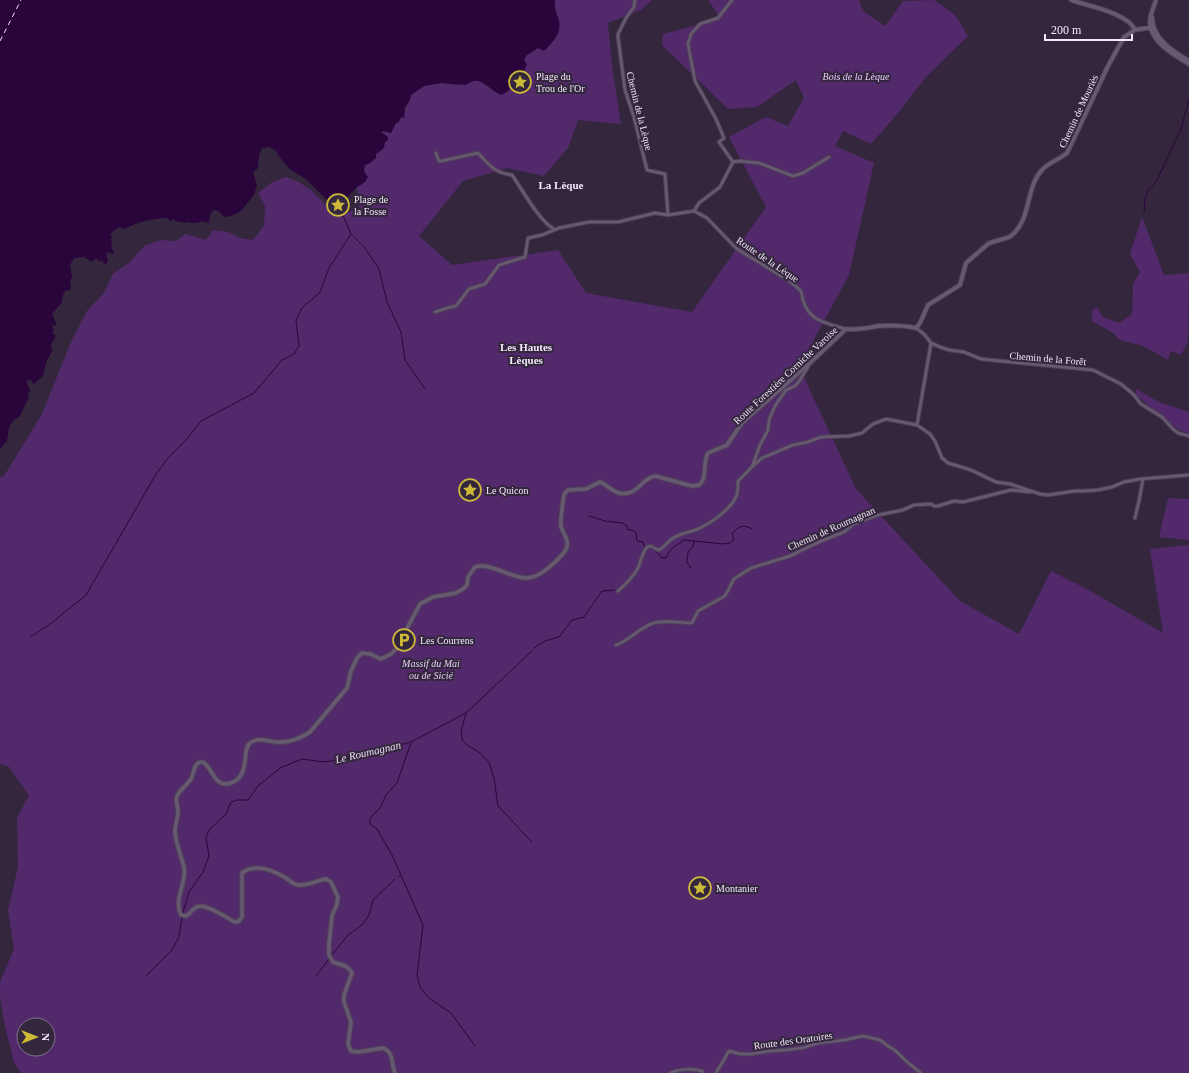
<svg xmlns="http://www.w3.org/2000/svg" width="1189" height="1073" viewBox="0 0 1189 1073" font-family="'Times New Roman',serif">
	<style>
		.green { fill: #522a6b; fill-rule: evenodd }
		.water { fill: #29053c }
		.lines { fill: none; stroke-linecap: round; stroke-linejoin: round }
		.stream { stroke: #29053c; stroke-width: 1 }
		.ferry { stroke: #ebdff4; stroke-width: 1; stroke-dasharray: 5 4; stroke-linecap: butt }
		.street-casing { stroke: #4f4357; stroke-width: 4.5 }
		.secondary-casing { stroke: #4f4357; stroke-width: 5.5 }
		.street { stroke: #685973; stroke-width: 2.5 }
		.secondary { stroke: #685973; stroke-width: 3.5 }
		.labels { text-anchor: middle; stroke-width: 4; stroke-linejoin: round; paint-order: stroke }
		.poi-label { font-size: 10px; fill: #f3eafa; stroke: #33263d; text-anchor: start }
		.park-label { font-size: 10px; font-style: italic; fill: #e5cef8; stroke: #33263d }
		.street-label { font-size: 10px; fill: #f3eafa; stroke: #33263d }
		.neighbourhood-label { font-size: 11px; font-weight: bold; fill: #f3eafa; stroke: #33263d }
		.water-label { font-size: 11px; font-style: italic; fill: #ebdff4; stroke: #33263d }
	</style>
	<rect width="100%" height="100%" fill="#33263d"/>
	<path class="green" d="M 555,0 L 652,0 L 641,10 L 608,23 L 612,66 L 621,124 L 578,120 L 568,148 L 544,176 L 507,168 L 463,181 L 419,236 L 452,265 L 558,250 L 586,293 L 692,312 L 766,207 L 729,137 L 766,117 L 788,126 L 804,98 L 796,80 L 757,107 L 728,109 L 662,45 L 663,34 L 721,19 L 708,0 L 859,0 L 863,11 L 885,26 L 903,1 L 934,0 L 955,15 L 968,36 L 926,77 L 898,113 L 871,144 L 843,131 L 835,146 L 874,163 L 849,275 L 799,367 L 856,489 L 960,601 L 1019,634 L 1051,571 L 1087,589 L 1163,633 L 1150,549 L 1189,545 L 1189,1073 L 21,1073 L 14,1063 L 4,1022 L 0,996 L 0,982 L 14,949 L 8,910 L 18,867 L 17,818 L 29,795 L 8,766 L 0,764 L 0,477 L 4,476 L 42,414 L 71,342 L 87,311 L 104,293 L 113,274 L 130,262 L 144,246 L 160,240 L 176,241 L 185,234 L 206,240 L 213,230 L 228,232 L 240,238 L 253,240 L 264,226 L 265,206 L 258,193 L 271,183 L 286,177 L 299,182 L 312,191 L 327,206 L 334,208 L 340,215 L 359,208 L 357,187 L 365,182 C 365,176 363,169 365,164 L 372,161 L 376,158 L 376,154 L 381,151 L 383,135 L 381,132 L 392,130 C 394,124 399,121 402,116 C 405,110 409,102 411,95 L 424,86 L 441,83 L 456,85 L 478,80 L 495,92 L 527,55 L 538,48 L 559,22 L 554,8 ZM 24,1025 L 48,1025 L 48,1049 L 24,1049 Z
		M 1142,217 L 1164,275 L 1189,273 L 1188,341 L 1181,355 L 1171,351 L 1168,360 L 1143,346 L 1120,340 L 1113,333 L 1092,321 L 1092,310 L 1097,307 L 1103,317 L 1119,323 L 1132,314 L 1133,284 L 1140,272 L 1130,254 Z
		M 1136,389 L 1159,402 L 1189,412 L 1189,434 C 1169,427 1152,408 1136,395 Z
		M 1168,498 L 1189,499 L 1189,540 L 1159,537 Z"/>
	<path class="water" d="M 0,0 L 555,0 C 554,9 557,13 559,21 C 562,33 552,43 544,51 L 538,48 L 527,55 L 524,59 L 527,65 C 521,77 514,89 501,95 C 488,89 480,73 466,85 L 441,83 L 424,86 L 411,95 L 409,102 L 405,107 L 404,118 L 401,117 L 399,122 L 396,123 L 391,133 L 383,131 L 381,132 L 388,137 L 388,140 L 385,142 L 384,148 L 376,154 L 376,158 L 370,163 L 365,165 L 364,171 L 368,177 L 365,182 L 357,187 L 343,202 L 330,203 L 306,179 L 291,170 L 282,160 L 276,151 L 269,147 L 262,148 L 259,155 L 258,168 L 253,172 L 257,185 L 254,195 L 241,211 L 231,216 L 224,217 L 219,211 L 214,210 L 210,214 L 209,223 L 202,221 C 196,224 194,223 188,222 L 185,223 L 175,221 L 174,219 L 170,221 L 168,218 C 152,219 139,221 125,229 L 119,227 L 110,234 L 112,236 L 111,239 L 112,246 L 111,248 L 114,252 L 114,254 L 107,252 L 106,256 L 108,260 L 106,265 L 102,261 L 99,261 L 96,258 L 92,262 L 84,257 L 74,258 L 70,265 L 72,277 L 70,281 L 71,286 L 70,290 L 65,291 L 63,295 L 62,302 L 52,314 L 57,326 L 54,325 L 52,326 L 54,330 L 52,333 L 55,335 L 55,338 L 51,344 L 52,351 L 46,363 L 43,376 L 34,384 L 30,379 L 26,382 L 30,390 L 28,394 L 29,397 L 20,416 L 14,420 L 9,427 L 7,441 L 0,449 Z"/>
	<g class="lines">
		<path class="stream" d="M 1144,213 L 1145,199 L 1149,189 L 1156,182 L 1181,129 L 1189,100
			M 351,234 L 365,248 L 379,269 L 387,302 L 401,332 L 405,360 L 425,389
			M 589,516 L 605,521 L 623,523 L 627,526 L 628,530 L 633,530 L 636,533 L 637,541 L 643,542 L 644,546 L 646,547
			M 655,550 L 662,558 L 666,558 L 670,550 L 684,540 L 723,544 L 730,543 L 734,540 L 732,534 C 738,526 744,524 752,529
			M 690,568 L 690,566 L 687,563 C 687,555 687,551 693,547 L 694,541
			M 30,637 L 49,625 L 86,595 L 156,474 L 168,458 L 186,440 L 201,421 L 254,393 L 282,360 L 294,354 L 299,346 L 296,321 L 301,309 L 320,292 L 329,268 L 351,234 L 341,211
			M 534,648 L 545,641 L 559,637 L 572,620 L 584,617 L 602,591 L 615,590
			M 466,713 L 461,732 L 462,739 L 467,745 L 479,752 L 489,762 L 494,778 L 498,806 L 532,842
			M 411,743 L 397,783 L 386,795 L 380,808 L 370,818 L 370,824 L 377,829 L 392,855 L 423,925 L 417,975 L 420,987 L 429,998 L 451,1013 L 475,1046
			M 398,877 L 401,874
			M 331,956 L 348,935 L 362,925 L 369,915 L 373,900 L 395,879
			M 146,976 L 172,950 L 179,937 L 182,916 L 189,892 L 203,872 L 209,856 L 206,838 L 209,830 L 226,814 L 231,802 L 237,800 L 248,800 L 258,786 L 280,768 L 302,759 L 324,762 L 339,760 L 346,757 L 368,753 L 411,742 L 466,713 L 532,651
			M 316,976 L 329,959"/>
		<path class="ferry" d="M 0,41 L 21,0"/>
		<g class="street-casing">
			<path id="street" d="M 635,0 L 634,7 L 626,18 L 618,34 L 618,37 L 625,90 L 634,117 L 646,166 L 647,170 L 665,174 L 668,215
				M 436,153 L 439,161 L 441,161 L 478,153 C 489,165 495,173 512,175 C 522,189 539,221 554,229
				M 733,162 L 740,161 L 759,163 L 793,176 L 803,173 L 829,157
				M 694,211 L 699,203 L 720,187 L 733,162 L 719,142 L 724,138 L 716,119 L 695,81 L 688,44 L 691,34 L 700,24 L 718,18 L 732,0
				M 435,312 L 447,308 L 456,306 L 469,289 L 485,284 L 499,265 L 525,257 L 528,238 L 542,235 L 559,228 L 589,222 L 618,222 L 655,213 L 668,215 L 694,211 L 707,218 L 737,249 L 791,282 L 801,291 C 805,320 821,322 846,329
				M 916,328 L 924,334 L 931,343 L 940,347 L 949,350 L 964,352 L 981,359 L 1093,370 L 1121,384 L 1133,394 L 1141,404 L 1162,417 L 1173,429 L 1178,433 L 1189,436
				M 917,425 L 931,343
				M 752,467 L 762,458 L 793,445 L 808,442 L 821,437 L 849,436 L 862,433 L 873,424 L 886,419 L 917,425 L 930,434 L 935,441 L 942,458 L 948,463 L 971,470 L 996,482 L 1010,484 L 1040,494 L 1048,495 L 1075,491 L 1084,491 L 1098,490 L 1112,487 L 1124,482 L 1140,479 L 1189,475
				M 1135,518 L 1139,501 L 1143,479
				M 618,591 C 626,584 633,577 638,568 C 641,561 642,553 647,547 L 651,546 L 658,550 C 665,548 668,540 675,537 C 682,533 691,532 698,529 C 711,523 734,507 737,494 C 738,490 738,485 738,481 L 752,467 L 760,445 L 768,430 L 769,420 L 775,406 L 786,390 L 795,386 L 800,380 L 809,365
				M 616,645 C 629,641 638,629 651,624 C 663,619 679,623 692,623 L 698,611 L 725,596 L 734,579 L 751,568 L 790,556 L 819,542 L 844,532 L 854,524 L 878,515 L 903,510 L 914,505 L 931,504 L 934,506 L 938,506 L 954,501 L 963,502 L 1011,490 L 1030,492
				M 670,1073 C 678,1069 693,1068 702,1071 L 703,1073
				M 716,1073 L 729,1051 L 740,1054 L 750,1054 L 770,1051 L 786,1050 L 802,1048 L 818,1043 L 845,1040 L 863,1036 L 880,1040 L 888,1046 L 896,1051 L 907,1062 L 921,1073"/>
		</g>
		<g class="secondary-casing">
			<path id="secondary" d="M 1071,0 C 1088,6 1128,13 1135,30
				M 1156,0 C 1154,7 1150,14 1150,21 C 1149,41 1174,55 1189,64
				M 1152,17 C 1153,39 1171,50 1189,61
				M 395,1073 C 391,1064 394,1052 383,1048 L 358,1052 L 351,1051 L 348,1044 L 351,1022 L 344,1002 L 344,995 L 352,973 C 348,965 341,965 333,962 L 329,955 L 329,944 L 332,916 L 337,904 L 338,897 L 331,882 L 326,879 C 319,880 306,886 299,885 C 294,885 290,881 286,878 C 273,870 255,863 242,873 L 242,917 L 239,921 L 235,922 C 226,918 204,901 195,908 C 191,910 190,914 186,916 L 181,915 C 173,899 187,884 184,867 C 181,856 176,844 175,832 C 175,825 178,818 178,811 C 178,806 175,801 177,796 C 180,789 189,784 192,777 C 194,772 194,763 201,762 C 210,761 213,786 227,784 C 252,780 241,749 250,743 C 258,737 267,741 276,742 C 288,743 301,738 310,732 L 347,688 L 351,671 L 357,658 L 362,653 L 370,654 L 381,659 L 391,654 L 396,649 L 420,604 L 433,597 L 456,593 L 463,589 L 467,585 L 468,577 L 475,567 C 482,565 488,566 496,569 C 524,579 530,585 554,563 C 559,558 566,553 567,546 C 569,538 562,533 561,526 C 560,520 563,502 564,495 L 565,493 L 568,490 L 586,489 L 600,482 C 607,485 612,491 619,493 C 638,497 641,478 655,476 L 692,486 L 699,485 C 708,478 702,463 708,453 L 727,445 L 742,423 L 810,363 L 846,329 C 857,330 868,328 878,326 C 891,325 903,325 916,328 L 920,323 L 928,305 L 960,285 L 966,263 L 988,244 C 994,240 1005,240 1011,236 C 1032,219 1025,188 1042,170 C 1049,162 1059,160 1067,153 L 1108,66 L 1124,37 L 1135,30 L 1153,27"/>
		</g>
		<use href="#street" class="street"/>
		<use href="#secondary" class="secondary"/>
	</g>
	<defs>
		<g id="sight-ring" transform="scale(1.15)"><circle r="9.5" fill="#33263d" stroke="#cdb938" stroke-width="1.5"/><path d="M0-6L1.8-2.2L6-1.7L2.9 1.2L3.7 5.4L0 3.3L-3.7 5.4L-2.9 1.2L-6-1.7L-1.8-2.2Z" fill="#cdb938"/></g>
		<g id="parking-ring" transform="scale(1.15)"><circle r="9.5" fill="#33263d" stroke="#cdb938" stroke-width="1.5"/><path d="M-3.5-5.5H1a3.5 3.5 0 0 1 0 7H-1V5.5H-3.5ZM-1-3.4V-.6H.8a1.4 1.4 0 0 0 0-2.8Z" fill="#cdb938"/></g>
	</defs>
	<g fill-rule="evenodd">
		<use href="#sight-ring" x="520" y="82"/>
		<use href="#sight-ring" x="338" y="205"/>
		<use href="#sight-ring" x="470" y="490"/>
		<use href="#parking-ring" x="404" y="640"/>
		<use href="#sight-ring" x="700" y="888"/>
	</g>
	<g class="labels">
		<g class="poi-label">
			<text x="536" y="80">Plage du<tspan x="536" dy="12">Trou de l'Or</tspan></text>
			<text x="354" y="203">Plage de<tspan x="354" dy="12">la Fosse</tspan></text>
			<text x="486" y="494">Le Quicon</text>
			<text x="420" y="644">Les Courrens</text>
			<text x="716" y="892">Montanier</text>
		</g>
		<g class="park-label">
			<text x="856" y="80">Bois de la Lèque</text>
			<text x="431" y="667">Massif du Mai<tspan x="431" dy="12">ou de Sicié</tspan></text>
		</g>
		<g class="street-label">
			<text transform="translate(640 111) rotate(76)" y="4">Chemin de la Lèque</text>
			<text transform="translate(1078 111) rotate(-65)" y="4">Chemin de Mouriès</text>
			<text transform="translate(768 259) rotate(34)" y="4">Route de la Lèque</text>
			<text transform="translate(1048 358) rotate(5)" y="4">Chemin de la Forêt</text>
			<text transform="translate(785 375) rotate(-43)" y="4">Route Forestière Corniche Varoise</text>
			<text transform="translate(831 528) rotate(-24)" y="4">Chemin de Roumagnan</text>
			<text transform="translate(793 1040) rotate(-8)" y="4">Route des Oratoires</text>
		</g>
		<g class="neighbourhood-label">
			<text x="561" y="189">La Lèque</text>
			<text x="526" y="351">Les Hautes<tspan x="526" dy="13">Lèques</tspan></text>
		</g>
		<g class="water-label">
			<text transform="translate(368 752) rotate(-13)" y="4">Le Roumagnan</text>
		</g>
	</g>
	<g transform="translate(36 1037) rotate(90)"><circle r="19" fill="#33263d" stroke="#807489"/>
	<path d="M0-3L7 15L0 10L-7 15Z" fill="#cdb938"/>
	<text y="-6" font-size="11" font-weight="bold" text-anchor="middle" fill="#f3eafa">N</text>
	</g>
	<path d="M1045 34v6h87v-6" fill="none" stroke="#f3eafa" stroke-width="2"/>
	<text x="1051" y="34" font-size="12" fill="#f3eafa" stroke="#33263d" stroke-width="3" paint-order="stroke">200 m</text>
</svg>
